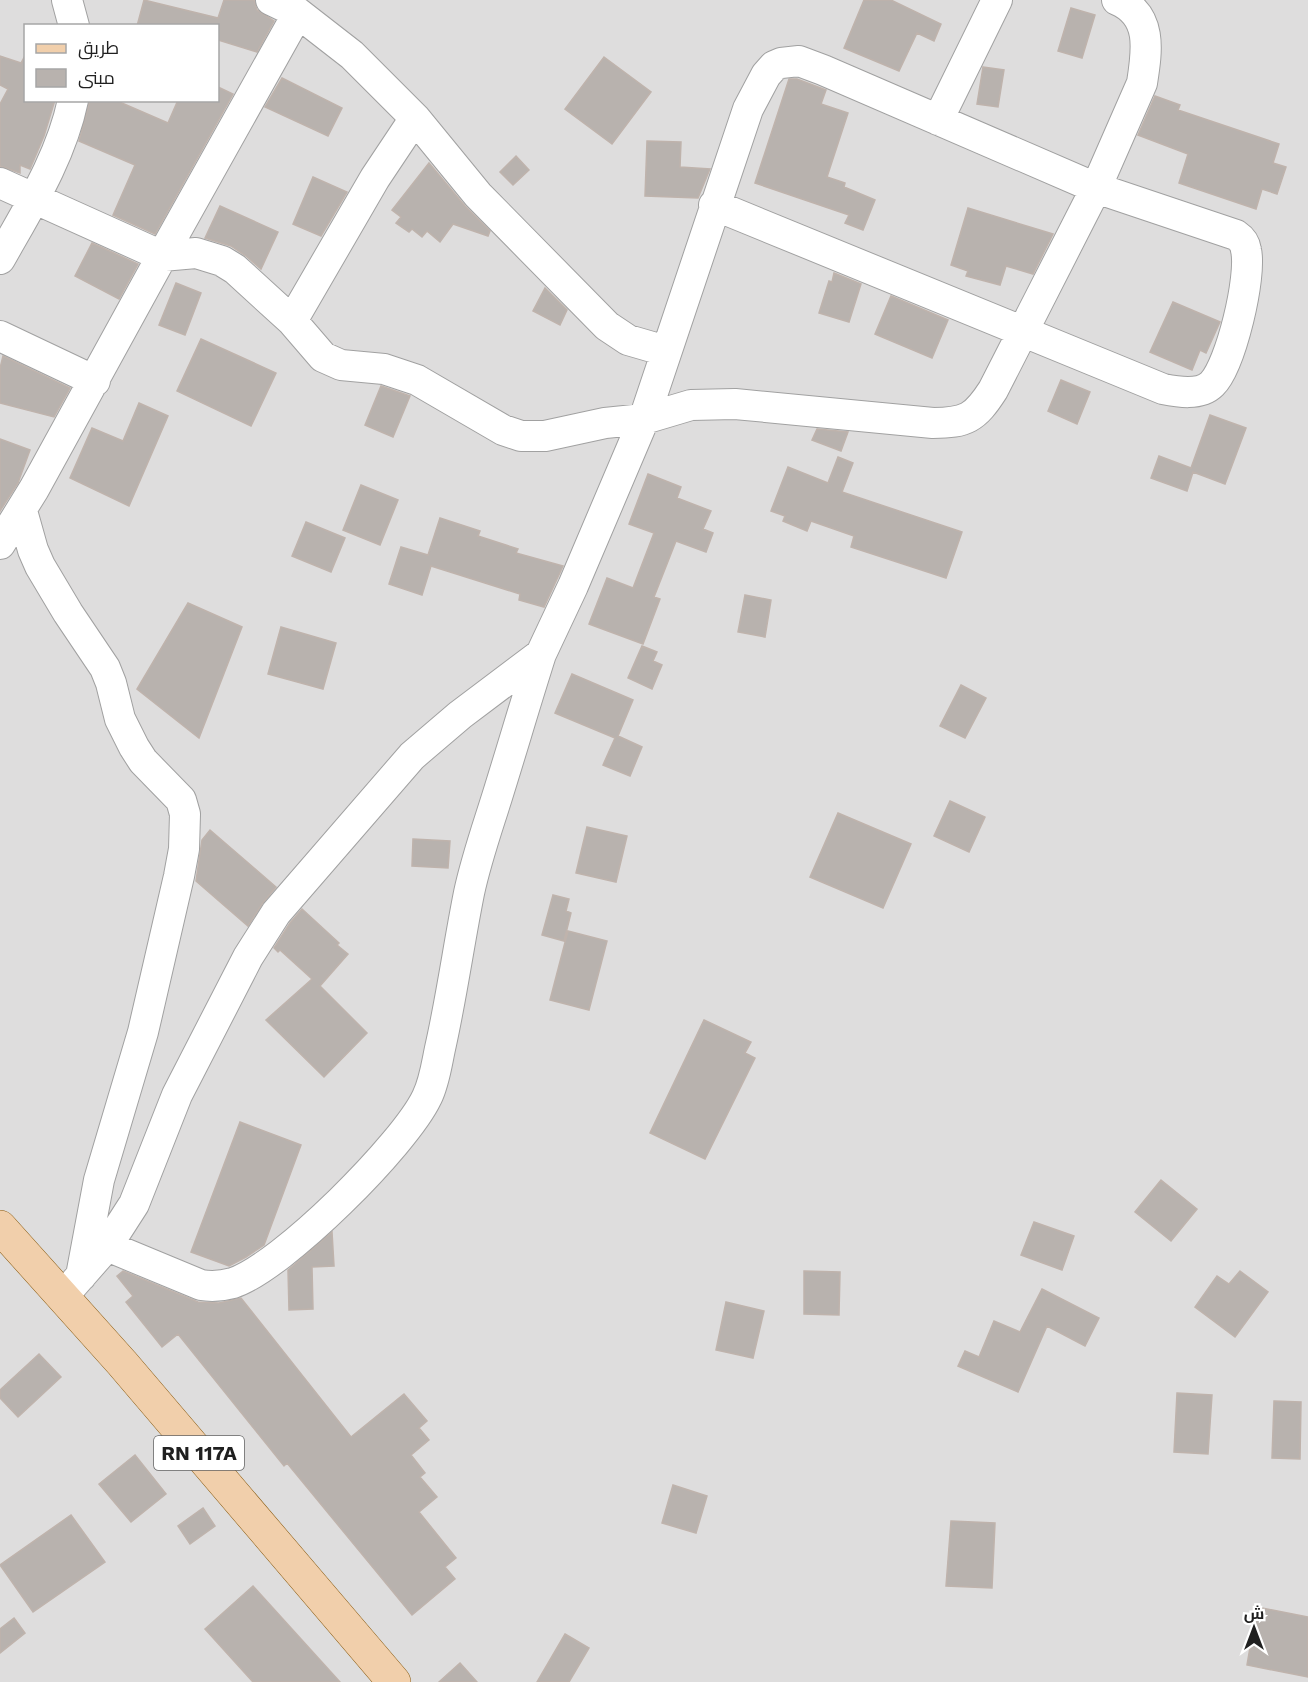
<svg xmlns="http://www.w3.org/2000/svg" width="1308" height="1682" viewBox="0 0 1308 1682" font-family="'Work Sans',Cairo,sans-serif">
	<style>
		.residential { fill: #dedddd; fill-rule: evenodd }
		.building { fill: #b8b2ae; stroke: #bfb3ac; stroke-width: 1.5 }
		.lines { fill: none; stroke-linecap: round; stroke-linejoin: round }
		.minor-casing { stroke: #a1a1a1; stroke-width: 32 }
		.major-casing { stroke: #8a5c12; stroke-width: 34 }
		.minor { stroke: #fff; stroke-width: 30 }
		.major { stroke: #f1cfab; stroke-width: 33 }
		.labels { text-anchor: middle; stroke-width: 6; stroke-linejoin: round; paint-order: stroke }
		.shield { fill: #fff; stroke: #636363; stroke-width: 1.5 }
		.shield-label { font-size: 20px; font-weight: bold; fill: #202020 }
	</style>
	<rect width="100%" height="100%" fill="#efece8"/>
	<path class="residential" d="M 0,0 L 1308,0 L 1308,1682 L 0,1682 ZM 26,26 L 218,26 L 218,100 L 26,100 Z"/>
	<path class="building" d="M 144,0 L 218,18 L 224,0 L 254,0 L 257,10 L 274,21 L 257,52 L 218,40 L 218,26 L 137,26 Z
		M 864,0 L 891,0 L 941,24 L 934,41 L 917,33 L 899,71 L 844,48 Z
		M 1071,8 L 1095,15 L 1082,58 L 1058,51 Z
		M 26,54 L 26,100 L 55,100 L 44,136 L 30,169 L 20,165 L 20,173 L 0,166 L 0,104 L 8,89 L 0,85 L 0,56 L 21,63 Z
		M 604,57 L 651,92 L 612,144 L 565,109 Z
		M 983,67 L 1004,70 L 998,107 L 977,104 Z
		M 282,78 L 342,108 L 328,136 L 265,107 Z
		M 789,79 L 797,79 L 826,90 L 821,104 L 848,113 L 827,177 L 845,183 L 844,187 L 875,200 L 863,230 L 845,223 L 849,215 L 755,183 Z
		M 218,87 L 233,94 L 155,234 L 113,215 L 135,165 L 79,141 L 90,100 L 115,100 L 168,123 L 178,100 L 218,100 Z
		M 1155,96 L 1180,105 L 1178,110 L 1279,144 L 1273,163 L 1286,167 L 1277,194 L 1262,189 L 1256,209 L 1179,183 L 1188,154 L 1138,135 Z
		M 647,141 L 681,142 L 680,167 L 710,169 L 698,198 L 645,196 Z
		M 516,156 L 529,170 L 513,185 L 500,172 Z
		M 429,163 L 465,206 L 490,231 L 488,236 L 453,224 L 440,242 L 427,231 L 422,237 L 412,229 L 409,232 L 396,223 L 401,217 L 392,210 Z
		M 313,177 L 347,192 L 321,236 L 293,224 Z
		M 220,206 L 278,232 L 261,269 L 246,256 L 231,246 L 205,238 Z
		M 968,208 L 1053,234 L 1033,274 L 1006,266 L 1000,285 L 966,276 L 968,271 L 951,265 Z
		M 92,243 L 138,264 L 119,299 L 75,276 Z
		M 834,273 L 861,284 L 849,322 L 819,313 L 829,281 L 832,282 Z
		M 176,283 L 201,293 L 185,335 L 159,325 Z
		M 545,288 L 567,310 L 560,325 L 533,311 Z
		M 891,296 L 948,320 L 932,358 L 875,334 Z
		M 1173,302 L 1220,322 L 1206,353 L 1200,350 L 1192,370 L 1150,352 Z
		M 201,339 L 276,373 L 251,426 L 177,391 Z
		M 3,356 L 70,388 L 54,417 L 0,403 L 0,368 Z
		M 1061,380 L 1090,392 L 1077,424 L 1048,411 Z
		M 381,386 L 410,396 L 393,437 L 365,425 Z
		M 139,403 L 168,416 L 129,506 L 70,478 L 92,428 L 123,441 Z
		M 1210,415 L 1246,428 L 1225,484 L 1193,472 L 1187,491 L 1151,478 L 1159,456 L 1191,468 Z
		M 817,429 L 848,432 L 841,451 L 812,440 Z
		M 0,439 L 30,450 L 18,483 L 0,511 Z
		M 838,457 L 853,463 L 842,492 L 962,532 L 946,578 L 851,547 L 854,536 L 811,521 L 807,531 L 783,521 L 785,516 L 771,511 L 788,467 L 828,483 Z
		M 648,474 L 681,487 L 677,498 L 711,511 L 703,529 L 713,533 L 706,552 L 676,541 L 654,597 L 660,599 L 643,644 L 589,624 L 607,578 L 633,588 L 654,533 L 629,524 Z
		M 361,485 L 398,500 L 380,545 L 343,530 Z
		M 440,518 L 480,531 L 478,536 L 518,549 L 516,553 L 563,566 L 544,607 L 519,600 L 520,594 L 431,566 L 422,595 L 389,584 L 401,547 L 428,555 Z
		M 306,522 L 345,538 L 331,572 L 292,556 Z
		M 745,595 L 771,600 L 765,637 L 738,632 Z
		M 188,603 L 242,627 L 199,738 L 137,689 Z
		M 281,627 L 336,643 L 323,689 L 268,674 Z
		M 642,646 L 657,652 L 653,661 L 662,665 L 652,689 L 628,678 Z
		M 572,674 L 633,700 L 618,736 L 642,747 L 630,776 L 603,765 L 615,738 L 555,713 Z
		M 961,685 L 986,698 L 965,738 L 940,726 Z
		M 950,801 L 985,817 L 969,852 L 934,836 Z
		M 838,813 L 911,844 L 883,908 L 810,877 Z
		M 587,827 L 627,836 L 616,882 L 576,873 Z
		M 210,830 L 276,887 L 262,904 L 248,926 L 196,881 L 202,840 Z
		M 413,839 L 450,841 L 448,868 L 412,866 Z
		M 553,895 L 569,899 L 566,911 L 571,913 L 564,941 L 542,935 Z
		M 302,909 L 339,943 L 337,945 L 348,954 L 320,986 L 367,1033 L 324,1077 L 266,1020 L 312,979 L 280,950 L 278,952 L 274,948 L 290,923 Z
		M 568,931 L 607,941 L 589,1010 L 550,1000 Z
		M 704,1020 L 751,1042 L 745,1053 L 755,1058 L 705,1159 L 650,1133 Z
		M 240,1122 L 301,1145 L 264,1245 L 246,1257 L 229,1266 L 191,1252 Z
		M 1161,1180 L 1197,1209 L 1171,1241 L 1135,1212 Z
		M 1034,1222 L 1074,1236 L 1062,1270 L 1021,1255 Z
		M 332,1232 L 334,1266 L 312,1267 L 313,1309 L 289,1310 L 288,1270 Z
		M 123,1271 L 198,1302 L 219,1303 L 241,1298 L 351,1437 L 404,1394 L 427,1421 L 419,1428 L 429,1440 L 411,1455 L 425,1473 L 420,1477 L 437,1497 L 419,1512 L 456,1558 L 445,1567 L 455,1579 L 412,1615 L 287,1463 L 284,1466 L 178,1334 L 162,1347 L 126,1302 L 133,1296 L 117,1276 Z
		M 804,1271 L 840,1272 L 839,1315 L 804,1314 Z
		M 1240,1271 L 1268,1292 L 1235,1337 L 1195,1307 L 1217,1276 L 1229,1284 Z
		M 1042,1289 L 1099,1318 L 1085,1346 L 1047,1326 L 1018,1392 L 958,1366 L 965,1351 L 979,1357 L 994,1321 L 1020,1332 Z
		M 726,1302 L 764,1311 L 753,1358 L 716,1350 Z
		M 39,1354 L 61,1377 L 18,1417 L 0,1398 L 0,1390 Z
		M 1177,1393 L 1212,1395 L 1208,1454 L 1174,1452 Z
		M 1274,1401 L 1301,1402 L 1300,1459 L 1272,1458 Z
		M 135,1455 L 166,1494 L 131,1522 L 99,1484 Z
		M 673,1485 L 707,1496 L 696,1533 L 662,1523 Z
		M 203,1508 L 215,1526 L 190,1544 L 178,1526 Z
		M 71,1515 L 105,1562 L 33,1612 L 0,1565 Z
		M 951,1521 L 995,1523 L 992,1588 L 946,1586 Z
		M 253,1586 L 340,1682 L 253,1682 L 205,1629 Z
		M 1257,1607 L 1308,1617 L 1308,1677 L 1247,1665 Z
		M 14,1618 L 25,1633 L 0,1653 L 0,1629 Z
		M 565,1634 L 589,1648 L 569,1682 L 537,1682 Z
		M 460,1663 L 477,1682 L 439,1682 Z"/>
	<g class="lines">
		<g class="minor-casing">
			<path id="minor" d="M 67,0 L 74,26
				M 271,0 L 298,13 L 352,55 L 415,118 L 478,195 L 607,326 L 628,340 L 666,351
				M 938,120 L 997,0
				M 0,183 L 162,256 L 196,253 L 222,261 L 235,269 L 292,321 L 323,357 L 341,365 L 384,369 L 417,380 L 503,430 L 521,436 L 545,436 L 605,423 L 644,419 L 691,405 L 735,404 L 933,423 C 966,423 975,418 993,390 L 1096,188 L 1142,83 C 1147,51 1153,15 1117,0
				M 0,259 C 28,209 61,158 73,100
				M 292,321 L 375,178 L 415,118
				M 0,336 L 95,381
				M 22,511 L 33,550 L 40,566 L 68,613 L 105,668 L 111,683 L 120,719 L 134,747 L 143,761 L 181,800 L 185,814 L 184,849 L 179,876 L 143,1032 L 99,1180 L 81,1276
				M 0,544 L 34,489 L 162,256 L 298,13
				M 107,1246 L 201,1285 C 213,1287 222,1286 233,1283 C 282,1267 405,1144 427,1097 C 435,1081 437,1061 441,1044 C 452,994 459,943 469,893 C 476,860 487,829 497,797 C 512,749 526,701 541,654
				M 63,1296 L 107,1246 L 134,1204 L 177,1095 L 248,957 L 276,913 L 412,756 L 460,715 L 541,654 L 573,586 L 644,419 L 748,109 L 766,75 L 774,66 L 781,63 L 799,61 L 823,70 L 1096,188 L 1236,235 C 1242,239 1245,243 1246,250 C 1252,276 1231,365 1212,384 C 1200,396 1178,392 1163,389 L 714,205"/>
		</g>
		<g class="major-casing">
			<path id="major" d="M 0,1227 L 122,1363 L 394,1682"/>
		</g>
		<use href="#minor" class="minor"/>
		<use href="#major" class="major"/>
	</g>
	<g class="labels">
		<rect class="shield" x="154" y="1436" width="90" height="34" rx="4.5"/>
		<g class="shield-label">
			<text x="199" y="1460">RN 117A</text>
		</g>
	</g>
	<rect x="24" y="24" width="195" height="78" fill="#ffffff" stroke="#a6a6a6" stroke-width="1.5"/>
	<rect x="36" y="44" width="30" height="9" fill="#f1cfab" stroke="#a6a6a6" stroke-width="1.5"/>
	<text x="78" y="54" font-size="18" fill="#202020">طريق</text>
	<rect x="36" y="69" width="30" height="18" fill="#b8b2ae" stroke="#a6a6a6" stroke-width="1.5"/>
	<text x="78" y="84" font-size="18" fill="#202020">مبنى</text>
	<g transform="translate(1254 1628)" stroke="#ffffff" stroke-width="4.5" paint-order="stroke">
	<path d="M0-4.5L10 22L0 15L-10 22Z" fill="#202020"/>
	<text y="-9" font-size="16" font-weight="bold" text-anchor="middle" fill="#202020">ش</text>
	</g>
</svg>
